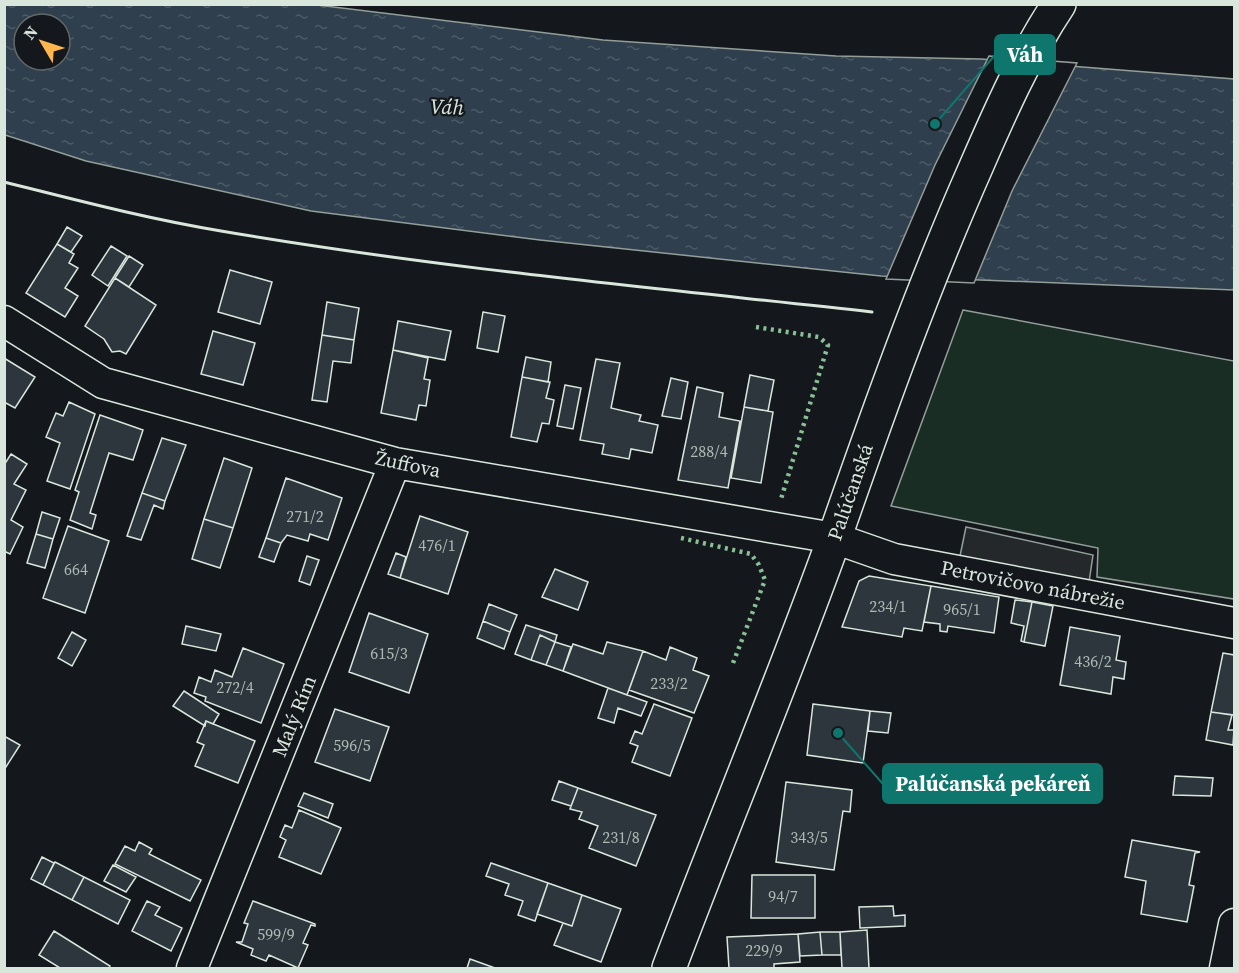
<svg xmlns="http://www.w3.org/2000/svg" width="1239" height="973" viewBox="0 0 1239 973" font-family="'Source Serif 4',serif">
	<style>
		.green { fill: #1a2d24; stroke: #939e99; stroke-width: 1.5 }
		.parking { fill: #24282b; stroke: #939e99; stroke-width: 1.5 }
		.water { fill: url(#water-ripples); stroke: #939e99; stroke-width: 1.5; fill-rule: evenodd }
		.pier { fill: #14181c; stroke: #939e99; stroke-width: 1.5 }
		.building { fill: #2c363c; stroke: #d8e6dc; stroke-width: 1.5 }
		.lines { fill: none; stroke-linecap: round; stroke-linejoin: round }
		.minor-casing { stroke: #d8e6dc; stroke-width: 33 }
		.primary-casing { stroke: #d8e6dc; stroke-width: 36 }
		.minor { stroke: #14181c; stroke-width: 30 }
		.primary { stroke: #14181c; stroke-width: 33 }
		.hedge { stroke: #8ac095; stroke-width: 4.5; stroke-dasharray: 3 4.5; stroke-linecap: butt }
		.wall { stroke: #d8e6dc; stroke-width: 3 }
		.labels { text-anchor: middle; stroke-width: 4.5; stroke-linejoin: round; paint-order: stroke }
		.number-label { font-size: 16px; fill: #adbab4 }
		.street-label { font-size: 20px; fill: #d8e6dc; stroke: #14181c }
		.water-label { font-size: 21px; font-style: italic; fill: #d8e6dc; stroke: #14181c }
		.leader { fill: none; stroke: #0f766e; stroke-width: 2 }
		.callout-dot { fill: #0f766e; stroke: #14181c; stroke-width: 2 }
		.callout { fill: #0f766e; stroke: #0f766e; stroke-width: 2 }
		.callout-label { font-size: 21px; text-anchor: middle; font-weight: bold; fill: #fff }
	</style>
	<defs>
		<pattern id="water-ripples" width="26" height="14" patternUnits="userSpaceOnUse" patternTransform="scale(1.5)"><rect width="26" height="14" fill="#2f3f4d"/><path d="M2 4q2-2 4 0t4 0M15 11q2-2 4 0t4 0" fill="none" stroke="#4c5b66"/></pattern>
	</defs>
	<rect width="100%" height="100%" fill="#14181c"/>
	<path class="green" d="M 963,310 L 1234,361 L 1234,599 L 1097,577 L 1098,548 L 891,506 Z"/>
	<path class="parking" d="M 966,527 L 1093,555 L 1089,582 L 960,556 Z"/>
	<path class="water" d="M 5,4 L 309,4 L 603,40 L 836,56 L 981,59 L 1234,79 L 1234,290 L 881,276 L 540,240 L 311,211 L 86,161 L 5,135 ZM 24,24 L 60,24 L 60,60 L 24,60 Z"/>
	<path class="pier" d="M 989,56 L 1077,63 L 1012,191 L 974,283 L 886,279 L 935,165 Z"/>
	<path class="building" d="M 67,227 L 82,236 L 71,252 L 57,244 Z
		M 57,244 L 74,254 L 69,263 L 78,268 L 65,288 L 78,296 L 65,317 L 26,293 Z
		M 111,246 L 127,256 L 108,286 L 92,275 Z
		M 129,256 L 143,265 L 129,287 L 115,278 Z
		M 230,270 L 272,282 L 260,324 L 218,312 Z
		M 115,278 L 156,305 L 126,354 L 120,351 L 112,352 L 104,339 L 85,326 Z
		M 327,302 L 359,308 L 354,340 L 322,335 Z
		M 483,312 L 505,316 L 498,352 L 477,348 Z
		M 398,321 L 451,331 L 445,360 L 393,350 Z
		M 213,331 L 255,343 L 243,385 L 201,374 Z
		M 322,335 L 354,340 L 351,363 L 333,361 L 327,402 L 312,400 Z
		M 393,350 L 428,358 L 424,379 L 430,380 L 426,406 L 419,405 L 416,420 L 381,413 Z
		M 526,357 L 551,362 L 548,382 L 522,377 Z
		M 4,358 L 35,377 L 15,408 L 4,402 Z
		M 596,359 L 620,363 L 611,408 L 641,415 L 639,421 L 658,425 L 652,453 L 631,449 L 629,459 L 602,454 L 604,444 L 580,440 Z
		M 750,375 L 774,380 L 768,411 L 744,407 Z
		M 522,377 L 550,382 L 546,398 L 554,400 L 549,424 L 542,423 L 537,442 L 511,437 Z
		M 671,378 L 688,382 L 681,419 L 662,416 Z
		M 565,385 L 581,388 L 573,429 L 557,426 Z
		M 697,387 L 723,393 L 719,417 L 740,421 L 728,488 L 678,480 Z
		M 69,402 L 95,414 L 70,489 L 47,481 L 60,443 L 46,437 L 56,413 L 63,416 Z
		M 744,407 L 773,412 L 761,483 L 731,478 Z
		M 100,415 L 143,430 L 133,460 L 109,453 L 90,513 L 96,515 L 92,529 L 70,520 L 79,492 L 75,490 Z
		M 162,438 L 186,445 L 165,501 L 142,493 Z
		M 11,454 L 27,464 L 14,484 L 26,490 L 11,520 L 23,527 L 10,554 L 4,551 L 4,465 Z
		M 224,458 L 252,468 L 233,528 L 204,519 Z
		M 286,478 L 342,498 L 328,540 L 310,534 L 308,541 L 287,535 L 281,543 L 266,538 Z
		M 142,493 L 165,501 L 163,509 L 154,505 L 141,540 L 127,536 Z
		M 42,512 L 60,518 L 53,539 L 36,534 Z
		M 420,516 L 468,532 L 448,594 L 400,578 Z
		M 204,519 L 233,528 L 220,568 L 192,559 Z
		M 68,526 L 109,541 L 85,613 L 43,598 Z
		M 36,534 L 53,539 L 45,568 L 27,563 Z
		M 266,538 L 281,543 L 274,562 L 259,557 Z
		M 396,553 L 406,557 L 400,578 L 388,574 Z
		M 307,556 L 319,560 L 310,585 L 299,581 Z
		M 555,569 L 588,582 L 578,610 L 542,597 Z
		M 869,576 L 931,586 L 922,631 L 904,628 L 902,637 L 842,627 L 859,581 Z
		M 931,586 L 999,597 L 994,633 L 948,626 L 947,632 L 940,631 L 940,624 L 924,622 Z
		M 1015,600 L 1032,602 L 1024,642 L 1021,641 L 1024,626 L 1011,623 Z
		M 1032,602 L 1053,606 L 1045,646 L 1024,642 Z
		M 489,604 L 517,615 L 510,632 L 483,621 Z
		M 369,613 L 428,634 L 409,693 L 349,672 Z
		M 483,621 L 510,632 L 504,649 L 477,638 Z
		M 526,625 L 557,635 L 555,642 L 540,635 L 531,660 L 515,654 Z
		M 186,626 L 221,634 L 216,651 L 182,644 Z
		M 1070,627 L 1120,636 L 1116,660 L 1126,662 L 1124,679 L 1113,677 L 1111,694 L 1060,685 Z
		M 72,632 L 86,640 L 72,666 L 58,658 Z
		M 540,635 L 555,642 L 546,665 L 531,660 Z
		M 555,642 L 571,647 L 563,671 L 546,665 Z
		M 607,642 L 643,651 L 627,695 L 563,671 L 573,644 L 603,654 Z
		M 670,647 L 697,658 L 693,670 L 709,676 L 694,713 L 629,690 L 643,651 L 666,660 Z
		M 243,648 L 284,664 L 261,723 L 205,701 L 206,697 L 194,693 L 199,677 L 211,682 L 215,670 L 232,677 Z
		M 1223,653 L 1234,655 L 1234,715 L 1211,712 Z
		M 608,688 L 647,702 L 641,716 L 618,708 L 614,723 L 598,718 Z
		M 184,691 L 219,714 L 213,724 L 206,721 L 205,726 L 173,706 Z
		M 654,704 L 692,718 L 670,776 L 632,762 L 638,746 L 630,743 L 635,731 L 642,734 Z
		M 813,704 L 870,711 L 863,763 L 807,755 Z
		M 335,709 L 389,727 L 370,781 L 315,762 Z
		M 870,711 L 891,713 L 888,733 L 868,731 Z
		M 1211,712 L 1232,715 L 1228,730 L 1234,730 L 1233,745 L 1206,740 Z
		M 206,721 L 255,741 L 238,783 L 195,766 L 204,745 L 197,742 Z
		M 4,736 L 20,745 L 4,770 Z
		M 1175,776 L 1213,778 L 1211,796 L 1173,795 Z
		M 559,781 L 578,788 L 571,806 L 552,800 Z
		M 786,782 L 852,790 L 850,812 L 843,811 L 834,870 L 776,862 Z
		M 578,788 L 656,815 L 636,866 L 589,848 L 598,826 L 579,819 L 582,812 L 570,809 Z
		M 304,793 L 333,804 L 328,818 L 298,806 Z
		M 299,810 L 341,828 L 321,874 L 279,857 L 286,840 L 280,837 L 285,825 L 292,828 Z
		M 1132,840 L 1200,852 L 1195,853 L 1189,885 L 1194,886 L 1187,922 L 1141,914 L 1146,881 L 1125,877 Z
		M 139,842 L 152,849 L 149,854 L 201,880 L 190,901 L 115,864 L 125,846 L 135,851 Z
		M 42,857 L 54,863 L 43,885 L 31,879 Z
		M 55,862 L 84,877 L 72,900 L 43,885 Z
		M 491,863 L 548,883 L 535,921 L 518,915 L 523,901 L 505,895 L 509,884 L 486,876 Z
		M 113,865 L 136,877 L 126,892 L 104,881 Z
		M 752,875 L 815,875 L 815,918 L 751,918 Z
		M 84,877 L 130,900 L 118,924 L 72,900 Z
		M 548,883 L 582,895 L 572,926 L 537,914 Z
		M 582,895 L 621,909 L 601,962 L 554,945 L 563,923 L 572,926 Z
		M 147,901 L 160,907 L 155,915 L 182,928 L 171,951 L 132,931 Z
		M 253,901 L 315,924 L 315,926 L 311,925 L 303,943 L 308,945 L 298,968 L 269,955 L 266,961 L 251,955 L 253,949 L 236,942 L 242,942 L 248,924 L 244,923 Z
		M 893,906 L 894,916 L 905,915 L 905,926 L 860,928 L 859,907 Z
		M 867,930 L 869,968 L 842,968 L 840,932 Z
		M 54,931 L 110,966 L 109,968 L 60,968 L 39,955 Z
		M 820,932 L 822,955 L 800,956 L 798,934 Z
		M 820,932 L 840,932 L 841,955 L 822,955 Z
		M 798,934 L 800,962 L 774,964 L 774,968 L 729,968 L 727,937 Z
		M 470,959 L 495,968 L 467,968 Z"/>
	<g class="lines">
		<g class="minor-casing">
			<path id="minor" d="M 4,321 L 103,383 L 395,463 L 834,538 L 894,559 L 1234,623
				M 192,968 L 395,463
				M 1225,968 L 1234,924"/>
		</g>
		<g class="primary-casing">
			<path id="primary" d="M 669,968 C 723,825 782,683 834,539 C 878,413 922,289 976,167 C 1000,112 1025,55 1059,4"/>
		</g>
		<use href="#minor" class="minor"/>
		<use href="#primary" class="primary"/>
		<path class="hedge" d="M 756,327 L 819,337 L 828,345 L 781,499
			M 681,538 L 751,554 L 759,565 L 765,580 L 733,663"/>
		<path class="wall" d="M 4,182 C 76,200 148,219 221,231 C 437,268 655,288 872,312"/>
	</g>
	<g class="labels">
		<g class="number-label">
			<text x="709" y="457">288/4</text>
			<text x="305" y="522">271/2</text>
			<text x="437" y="551">476/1</text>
			<text x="76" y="575">664</text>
			<text x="888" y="612">234/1</text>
			<text x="962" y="615">965/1</text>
			<text x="389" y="659">615/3</text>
			<text x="1093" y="667">436/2</text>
			<text x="669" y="689">233/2</text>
			<text x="235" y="693">272/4</text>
			<text x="352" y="751">596/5</text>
			<text x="621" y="843">231/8</text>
			<text x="809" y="843">343/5</text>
			<text x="783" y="902">94/7</text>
			<text x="276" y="940">599/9</text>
			<text x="764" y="956">229/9</text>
		</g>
		<g class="street-label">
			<text transform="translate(408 464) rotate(12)" y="7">Žuffova</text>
			<text transform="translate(850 492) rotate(-71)" y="7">Palúčanská</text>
			<text transform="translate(1033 585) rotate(11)" y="7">Petrovičovo nábrežie</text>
			<text transform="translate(294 716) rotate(-68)" y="7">Malý Rím</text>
		</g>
		<g class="water-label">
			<text transform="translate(447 107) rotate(2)" y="7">Váh</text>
		</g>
	</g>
	<path class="leader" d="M935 124L995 55M838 733L883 784"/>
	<g class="callout-dot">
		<circle cx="935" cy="124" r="6"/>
		<circle cx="838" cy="733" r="6"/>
	</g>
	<g class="callout">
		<rect x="995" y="35" width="60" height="39" rx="6"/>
		<rect x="883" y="764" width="219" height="39" rx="6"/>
	</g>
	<g class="callout-label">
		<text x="1025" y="62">Váh</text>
		<text x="993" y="791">Palúčanská pekáreň</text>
	</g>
	<rect width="1239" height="973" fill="none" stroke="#d8e6dc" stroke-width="12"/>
	<g transform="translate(42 42) rotate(309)"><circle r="28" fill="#14181c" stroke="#626a69" stroke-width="1.5"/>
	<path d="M0-4.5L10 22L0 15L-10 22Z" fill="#ffb74d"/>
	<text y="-9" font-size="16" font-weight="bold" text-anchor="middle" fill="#d8e6dc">N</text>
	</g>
</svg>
